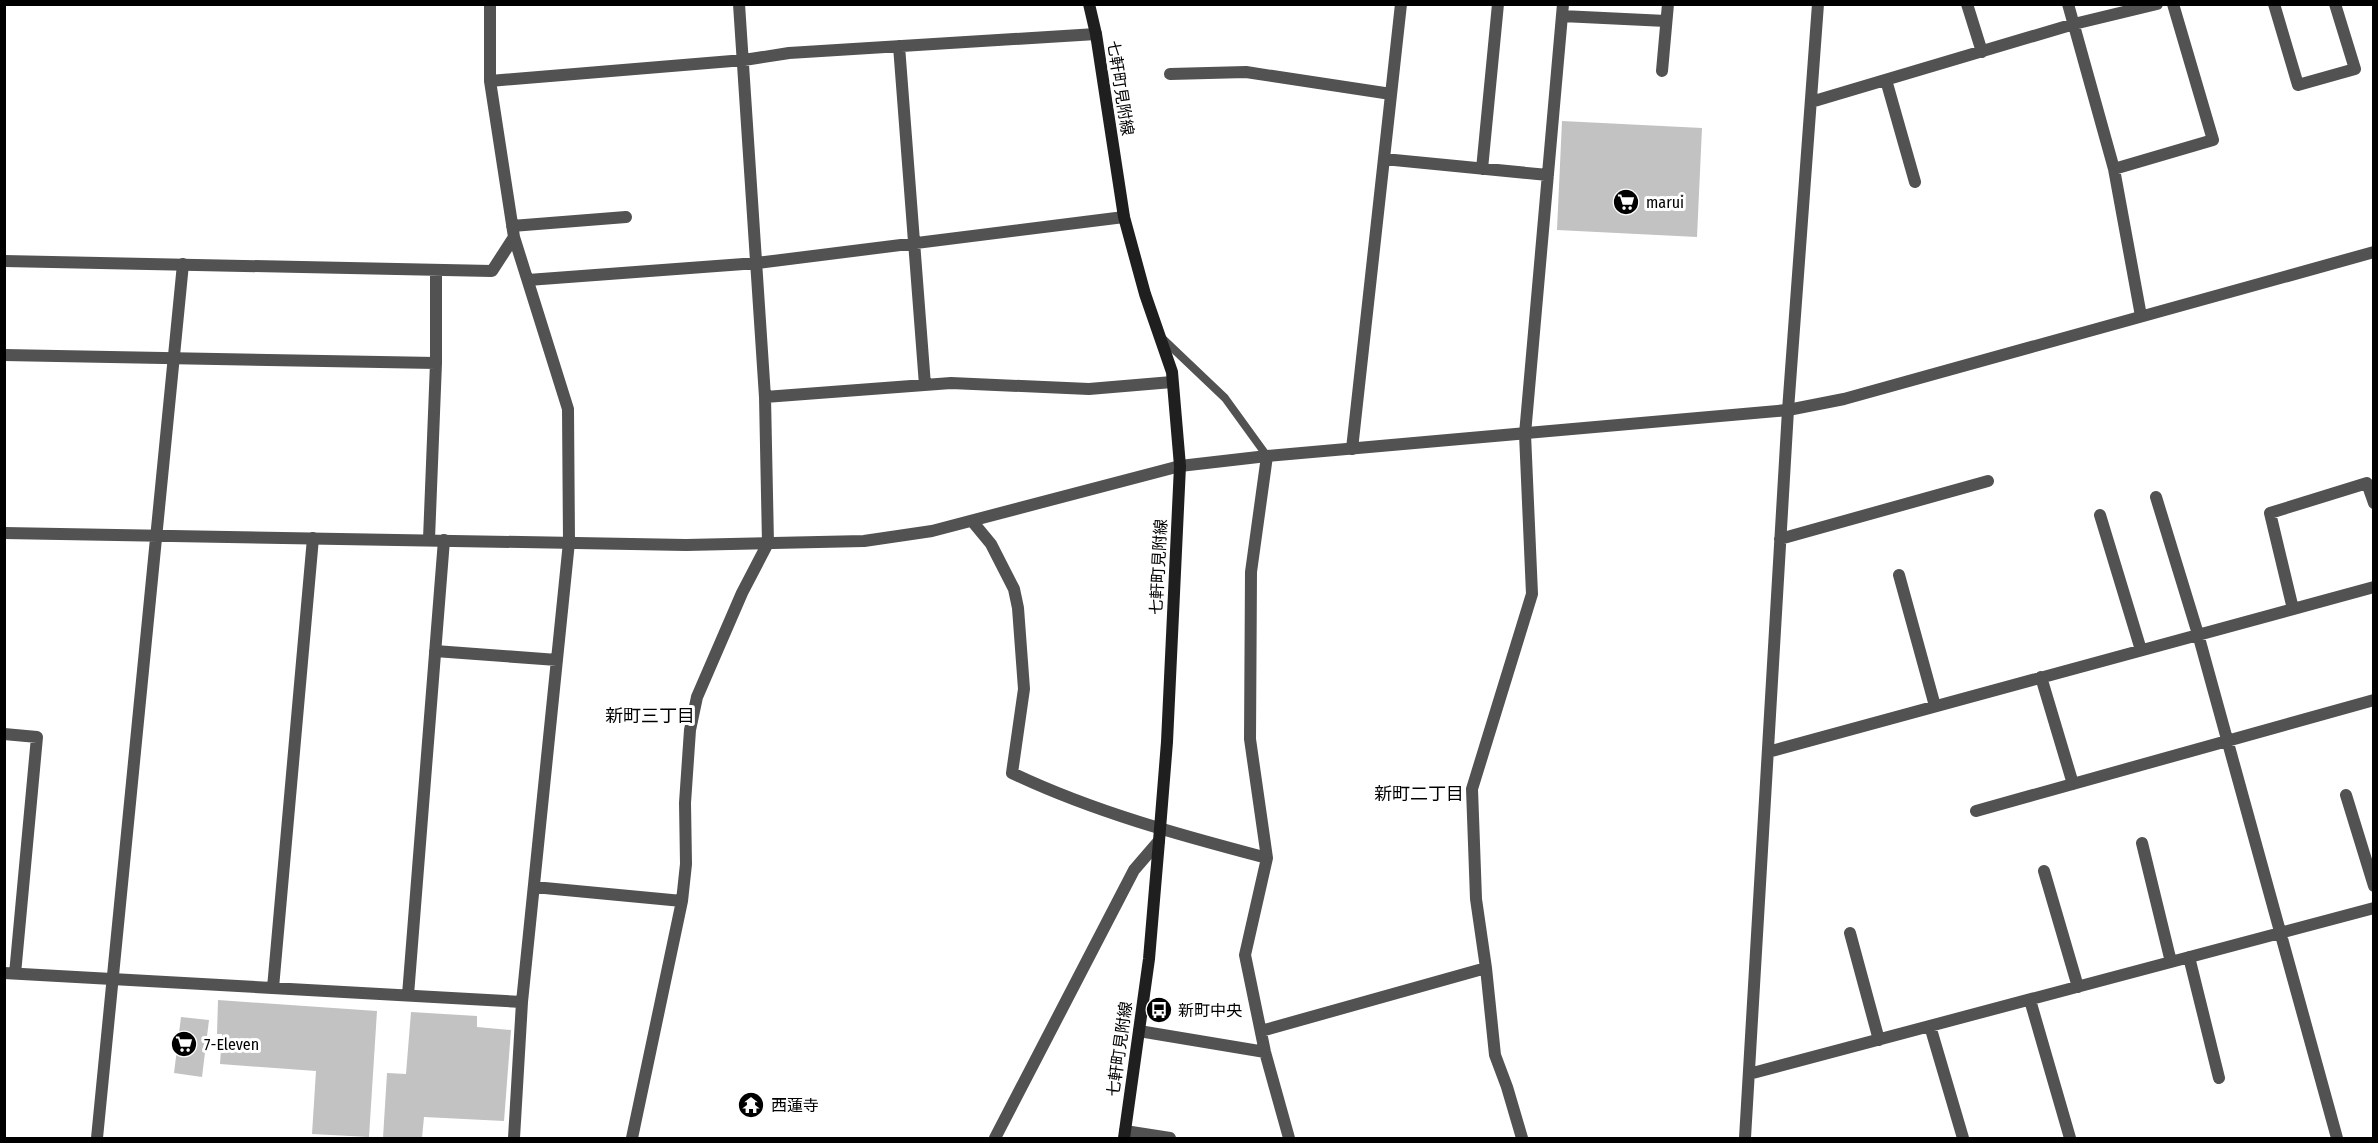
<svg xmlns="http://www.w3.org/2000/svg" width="2378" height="1143" viewBox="0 0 2378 1143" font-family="'Fira Sans Condensed','Noto Sans JP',sans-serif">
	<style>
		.building { fill: #c2c2c2 }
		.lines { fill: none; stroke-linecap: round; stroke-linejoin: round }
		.service { stroke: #525252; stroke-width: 8 }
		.minor { stroke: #525252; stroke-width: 12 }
		.tertiary { stroke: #525252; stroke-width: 12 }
		.secondary { stroke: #1f1f1f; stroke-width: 12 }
		.labels { text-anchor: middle; stroke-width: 6; stroke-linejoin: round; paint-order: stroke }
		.street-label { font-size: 16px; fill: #000; stroke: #fff }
		.poi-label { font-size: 16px; fill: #000; stroke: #fff; text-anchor: start }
		.neighbourhood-label { font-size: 18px; fill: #000; stroke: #fff }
	</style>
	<rect width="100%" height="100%" fill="#fff"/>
	<path class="building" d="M 1562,121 L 1702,128 L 1697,237 L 1557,230 Z
		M 218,1000 L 377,1011 L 369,1137 L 312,1134 L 316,1071 L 220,1064 L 222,1034 L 217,1034 Z
		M 411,1012 L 477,1016 L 477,1027 L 511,1030 L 504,1121 L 424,1117 L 422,1138 L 383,1138 L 387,1073 L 406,1074 Z
		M 181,1017 L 209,1020 L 202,1077 L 174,1073 Z"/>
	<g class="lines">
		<path class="service" d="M 1163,339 L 1225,398 L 1267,456"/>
		<path class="minor" d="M 490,4 L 490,81 L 514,237 L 568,409 L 569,542 L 522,1002 L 514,1138
			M 1967,4 L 1982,52
			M 2068,4 L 2114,169 L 2141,316
			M 2274,4 L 2298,85 L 2355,69 L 2335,4
			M 1562,16 L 1666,21
			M 899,46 L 925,385
			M 1662,71 L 1668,4
			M 1170,74 L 1246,72 L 1391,94
			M 1886,80 L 1915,182
			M 490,81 L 744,60 L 789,53 L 1096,34
			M 1811,102 L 2074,24 L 2157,4
			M 1384,159 L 1548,175
			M 1482,169 L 1498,4
			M 2114,169 L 2213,140 L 2173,4
			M 512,226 L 626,217
			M 4,261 L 492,271 L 514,237
			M 528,280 L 757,263 L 1124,217
			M 4,355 L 436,363
			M 765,397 L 951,383 L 1089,389 L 1172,382
			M 1352,449 L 1401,4
			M 1267,456 L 1251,572 L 1250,739 L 1267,858 L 1245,955 L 1265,1052 L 1289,1138
			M 2156,497 L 2198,634 L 2337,1138
			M 2100,515 L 2141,650
			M 972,521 L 991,544 L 1014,589 L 1018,608 L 1024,689 L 1012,773 C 1094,812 1180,835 1267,858
			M 429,539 L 436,363 L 436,271
			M 1780,539 L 1988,481
			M 1899,575 L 1935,706
			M 2293,609 L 2270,513 L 2367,483 L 2374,503
			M 435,651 L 557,660
			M 2041,677 L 2073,784
			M 4,734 L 37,737 L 15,974
			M 1768,752 L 2374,587
			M 2346,795 L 2374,886
			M 1976,811 L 2374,700
			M 2142,843 L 2171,962
			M 2044,871 L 2078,987
			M 534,887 L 682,901
			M 1850,933 L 1879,1040
			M 2189,957 L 2219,1078
			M 4,973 L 522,1002
			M 273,988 L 313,538
			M 408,995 L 444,540
			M 2030,1000 L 2070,1138
			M 1930,1026 L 1963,1138
			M 1139,1031 L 1265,1052
			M 1261,1031 L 1486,968
			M 1749,1074 L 2374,908
			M 1125,1131 L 1170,1138
			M 632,1138 L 682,901 L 686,864 L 685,803 L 690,730 L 697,697 L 742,593 L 768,543 L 765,397 L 739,4
			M 995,1138 L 1134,870 L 1159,841
			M 1522,1138 L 1507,1087 L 1495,1055 L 1486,968 L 1476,899 L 1472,789 L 1532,594 L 1525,434 L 1563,4
			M 1745,1138 L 1788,410 L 1818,4"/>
		<path class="tertiary" d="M 4,533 L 686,545 L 864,541 L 932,531 L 1180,466 L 1267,456 L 1788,410 L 1844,399 L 2374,252
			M 97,1138 L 183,264"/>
		<path class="secondary" d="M 1089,4 L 1096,34 L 1124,217 L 1145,294 L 1172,372 L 1180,466 L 1167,742 L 1159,841 L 1149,959 L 1124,1138"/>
	</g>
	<defs>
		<g id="supermarket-disc" transform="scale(1.35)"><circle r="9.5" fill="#000" stroke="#fff"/><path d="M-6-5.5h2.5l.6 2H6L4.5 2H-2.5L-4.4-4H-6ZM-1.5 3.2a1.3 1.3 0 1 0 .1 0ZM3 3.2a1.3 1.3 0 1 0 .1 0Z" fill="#fff"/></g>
		<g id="bus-disc" transform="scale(1.35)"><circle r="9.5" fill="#000" stroke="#fff"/><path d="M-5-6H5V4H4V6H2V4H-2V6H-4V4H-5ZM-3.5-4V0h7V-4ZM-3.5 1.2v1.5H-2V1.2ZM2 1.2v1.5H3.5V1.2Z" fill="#fff"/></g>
		<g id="temple-disc" transform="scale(1.35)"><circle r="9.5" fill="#000" stroke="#fff"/><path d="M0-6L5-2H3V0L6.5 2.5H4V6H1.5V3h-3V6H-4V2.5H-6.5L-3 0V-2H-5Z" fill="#fff"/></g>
	</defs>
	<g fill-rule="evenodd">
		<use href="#supermarket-disc" x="1626" y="202"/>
		<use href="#bus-disc" x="1159" y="1010"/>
		<use href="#supermarket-disc" x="184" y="1044"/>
		<use href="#temple-disc" x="751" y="1105"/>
	</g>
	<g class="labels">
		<g class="street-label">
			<text transform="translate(1121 88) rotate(81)" y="6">七軒町見附線</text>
			<text transform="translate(1158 567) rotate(-87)" y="6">七軒町見附線</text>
			<text transform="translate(1119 1049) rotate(-82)" y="6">七軒町見附線</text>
		</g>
		<g class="poi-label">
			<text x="1646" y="208">marui</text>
			<text x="1178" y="1016">新町中央</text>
			<text x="204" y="1050">7-Eleven</text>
			<text x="771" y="1111">西蓮寺</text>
		</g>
		<g class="neighbourhood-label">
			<text x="650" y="722">新町三丁目</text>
			<text x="1419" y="800">新町二丁目</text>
		</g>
	</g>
	<rect width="2378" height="1143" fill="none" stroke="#000000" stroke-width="12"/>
</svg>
